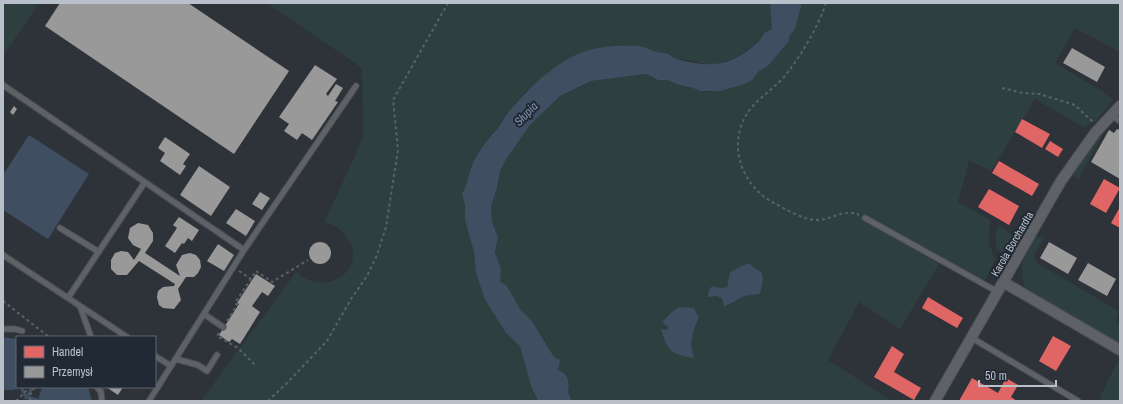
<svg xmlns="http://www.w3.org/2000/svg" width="1123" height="404" viewBox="0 0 1123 404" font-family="'Archivo Narrow',sans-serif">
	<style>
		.green { fill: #2e3f40; fill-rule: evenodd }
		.water { fill: #3f4e61 }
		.shops { fill: #e06666 }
		.industry { fill: #999 }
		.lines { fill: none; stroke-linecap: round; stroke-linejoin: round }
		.stream { stroke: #3f4e61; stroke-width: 3 }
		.service-casing { stroke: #4c4f54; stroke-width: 7 }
		.minor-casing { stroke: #4c4f54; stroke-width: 12 }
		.path { stroke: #5c6165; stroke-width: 2; stroke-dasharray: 3 3; stroke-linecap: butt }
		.service { stroke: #5e6267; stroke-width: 5 }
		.minor { stroke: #5e6267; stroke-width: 10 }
		.labels { text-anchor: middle; stroke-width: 4; stroke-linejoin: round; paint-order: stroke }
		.street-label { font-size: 11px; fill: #b9c0c9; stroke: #212934 }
		.water-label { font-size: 12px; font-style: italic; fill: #7e91a8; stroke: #212934 }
	</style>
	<rect width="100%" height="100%" fill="#2e3339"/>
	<path class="green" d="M 3,3 L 39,3 L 3,56 Z
		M 267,3 L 770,3 L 772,29 L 738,58 L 713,65 L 675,58 L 667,53 L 659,53 L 638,46 L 600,48 L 549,71 L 543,78 L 525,92 L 504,117 L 498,127 L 491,134 L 475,158 L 468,185 L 463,194 L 465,205 L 465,220 L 474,252 L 476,273 L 485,300 L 506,333 L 520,345 L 531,386 L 538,401 L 201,401 L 296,272 C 326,300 372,267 345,235 C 339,227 334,224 324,223 L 363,138 L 362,68 Z
		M 802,3 L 1120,3 L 1120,52 L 1075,28 L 1055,63 L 1103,92 L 1113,100 L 1096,121 L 1083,127 L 1035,99 L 991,171 L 969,160 L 958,202 L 990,220 L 989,243 L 995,260 L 986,279 L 981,280 L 915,244 L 912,248 L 939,264 L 900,329 L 859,302 L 828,360 L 892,401 L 572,401 L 550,349 L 532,321 L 520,309 L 507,286 L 500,281 L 501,269 L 495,252 L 498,237 L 492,222 L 491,206 L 497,188 L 500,171 L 507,158 L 530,125 L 560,96 L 591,81 L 647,74 L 658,80 L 667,80 L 676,84 L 710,92 L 733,88 L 751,80 L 759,71 L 768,66 L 789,41 L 790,35 L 795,29 ZM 748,263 L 763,280 L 760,294 L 744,296 L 724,307 L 722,298 L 716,296 L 707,296 L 710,288 L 727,287 L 730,272 ZM 672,312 L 699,318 L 692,334 L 692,352 L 662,329 L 668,330 L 666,318 Z
		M 1107,127 L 1078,179 L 1073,175 L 1101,131 Z
		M 1027,220 L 1031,226 L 1015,253 L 1001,252 L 997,249 L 995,238 L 998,225 L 1016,238 Z
		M 1045,236 L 1034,255 L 1037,263 L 1119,311 L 1116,321 L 1120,326 L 1120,345 L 1069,318 L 1025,288 C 1019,267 1022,253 1036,237 Z
		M 1120,361 L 1120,401 L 1100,401 L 1101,395 L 1116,364 Z"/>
	<path class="water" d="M 770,3 L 802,3 L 795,29 L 790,35 L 789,41 L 768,66 L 759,71 L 752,80 L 742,85 L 720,91 L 700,91 L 693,88 L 676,84 L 667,80 L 658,80 L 647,74 L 591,81 L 560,96 L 530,125 L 507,158 L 500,171 L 497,188 L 491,206 L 492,222 L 498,237 L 495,252 L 501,269 L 500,281 L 507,286 L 520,309 L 532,321 L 554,357 L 560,360 L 558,370 C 568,374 570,382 568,392 L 572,401 L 538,401 L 531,386 L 520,346 L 506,333 L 485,300 L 476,273 L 474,252 L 465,220 L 465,205 L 462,194 C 469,182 469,168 476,157 C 482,146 490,136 498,128 C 501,124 503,119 506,115 C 526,91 550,66 580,53 C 593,47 622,44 637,46 C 643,46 650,50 657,52 C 660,53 663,53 666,53 C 670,54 673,58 677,59 C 701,66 724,68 746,52 C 753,46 761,41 764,33 L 772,29 Z
		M 29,135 L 89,174 L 48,239 L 3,210 L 3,175 Z
		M 748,263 L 762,273 L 763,280 L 760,294 L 744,296 L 724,307 L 722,298 L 716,296 L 707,297 L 710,288 L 713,286 L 720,288 L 727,287 L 730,272 Z
		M 679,307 L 694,308 L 699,318 C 692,331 689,344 694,358 C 672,355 667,351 661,329 L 667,330 L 668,327 L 662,322 L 672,312 Z
		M 3,337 L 17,339 L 17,387 L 22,387 L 13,390 L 3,390 Z
		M 42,387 L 88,387 L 92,401 L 38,401 Z"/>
	<path class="shops" d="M 1022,119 L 1050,134 L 1042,148 L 1015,132 Z
		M 1050,141 L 1063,149 L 1058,157 L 1045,149 Z
		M 999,161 L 1039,184 L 1032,196 L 992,173 Z
		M 1104,179 L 1120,188 L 1106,213 L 1090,204 Z
		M 989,189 L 1019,206 L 1009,225 L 978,207 Z
		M 1120,207 L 1120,228 L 1111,223 Z
		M 928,297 L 963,318 L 957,328 L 922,308 Z
		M 1053,336 L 1071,346 L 1056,371 L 1039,361 Z
		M 892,346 L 904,354 L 894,372 L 921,388 L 914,400 L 874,377 Z
		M 972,378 L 998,393 L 1006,378 L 1018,385 L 1011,397 L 1017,401 L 959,401 Z"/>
	<path class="industry" d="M 60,3 L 188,3 L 289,71 L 234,154 L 45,26 Z
		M 1072,48 L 1105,67 L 1097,82 L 1063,63 Z
		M 315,65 L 337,79 L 326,94 L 328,96 L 336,84 L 343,88 L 335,101 L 338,102 L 312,140 L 302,133 L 297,140 L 284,131 L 289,124 L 279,117 Z
		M 14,106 L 17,109 L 13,115 L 10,112 Z
		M 1117,129 L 1120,130 L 1120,179 L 1091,162 L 1109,130 L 1114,133 Z
		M 165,137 L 190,154 L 183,164 L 186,166 L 180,175 L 160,161 L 165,153 L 158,148 Z
		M 199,166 L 230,187 L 211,216 L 180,195 Z
		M 260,192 L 270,198 L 262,210 L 252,204 Z
		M 236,209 L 255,221 L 246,236 L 226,223 Z
		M 179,217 L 199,230 L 192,241 L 188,238 L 184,244 L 182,243 L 175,253 L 165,246 L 177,228 L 173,225 Z
		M 138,223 L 148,225 L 153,233 L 153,241 L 145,253 L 180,276 L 176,265 L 182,255 L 190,253 L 196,255 L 200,260 L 201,267 L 198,273 L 194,277 L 186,277 L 178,289 L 181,300 L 174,309 L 163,308 L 159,305 L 157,297 L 158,291 L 163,287 L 174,286 L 175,284 L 139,261 L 127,275 L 117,275 L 111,269 L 111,260 L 115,253 L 121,251 L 128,252 L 134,260 L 141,249 L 133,245 L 128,238 L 130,228 Z
		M309 253a11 11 0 1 1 22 0a11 11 0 1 1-22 0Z
		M 1049,242 L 1077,258 L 1068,274 L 1040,258 Z
		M 218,244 L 234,255 L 224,271 L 207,261 Z
		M 1088,263 L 1116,279 L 1107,296 L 1078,280 Z
		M 256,274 L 275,286 L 268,296 L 262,292 L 252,306 L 260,312 L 240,344 L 232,339 L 229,342 L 219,335 L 239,304 L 237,303 Z
		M 106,387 L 123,387 L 118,395 Z"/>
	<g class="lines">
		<path class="stream" d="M 21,387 L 26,397 L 38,400
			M 26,398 L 33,387"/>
		<g class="service-casing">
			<path id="service" d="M 3,85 L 244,250
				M 1111,115 L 1120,121
				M 865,218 L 998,292
				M 60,228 L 99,252
				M 3,255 L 127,337
				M 68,298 L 145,182
				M 80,306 L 91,337
				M 204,314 L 223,327
				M 3,329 L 15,329 L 22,331
				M 972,338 L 1078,401
				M 155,356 L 171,366
				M 176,359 L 198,365 L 207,371 L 217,355
				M 97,387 L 101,392 L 102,401
				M 149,401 L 244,250 L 356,86"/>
		</g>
		<g class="minor-casing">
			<path id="minor" d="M 1003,282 L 1120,350
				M 935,401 L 1061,181 L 1095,133 L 1120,106"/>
		</g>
		<path class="path" d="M 826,3 C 818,27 803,52 788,72 C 778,86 762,95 751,108 C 726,140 739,183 772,202 C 785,209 803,220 817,220 C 831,220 846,208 859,215
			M 1002,88 L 1023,93 L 1039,94 L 1075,105 L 1093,122
			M 239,271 L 251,279
			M 3,301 L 49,337
			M 227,321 L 237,305 L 235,303 L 256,271 L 272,282 L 308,260
			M 219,333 L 217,336 L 238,348 L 256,366
			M 16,401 L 30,387
			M 30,401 L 30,395 L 35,387
			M 268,401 L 288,382 L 327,341 L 351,299 L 367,276 L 377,255 L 386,227 L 398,150 L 393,100 L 448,3"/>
		<use href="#service" class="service"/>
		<use href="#minor" class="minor"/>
	</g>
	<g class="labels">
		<g class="street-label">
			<text transform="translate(1012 244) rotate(-60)" y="4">Karola Borchardta</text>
		</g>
		<g class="water-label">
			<text transform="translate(526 114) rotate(-46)" y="4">Słupia</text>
		</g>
	</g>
	<rect width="1123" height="404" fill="none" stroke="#b9c0c9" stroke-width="8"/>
	<rect x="16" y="336" width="140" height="52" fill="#212934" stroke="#5e6570"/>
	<rect x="24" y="346" width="20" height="12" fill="#e06666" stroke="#5e6570"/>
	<text x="52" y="356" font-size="12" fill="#b9c0c9">Handel</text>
	<rect x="24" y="366" width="20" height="12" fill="#999999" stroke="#5e6570"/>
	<text x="52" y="376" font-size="12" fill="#b9c0c9">Przemysł</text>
	<path d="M979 380v6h77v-6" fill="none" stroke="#b9c0c9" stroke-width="2"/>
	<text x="985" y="380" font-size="12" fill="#b9c0c9" stroke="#212934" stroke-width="3" paint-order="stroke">50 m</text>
</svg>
